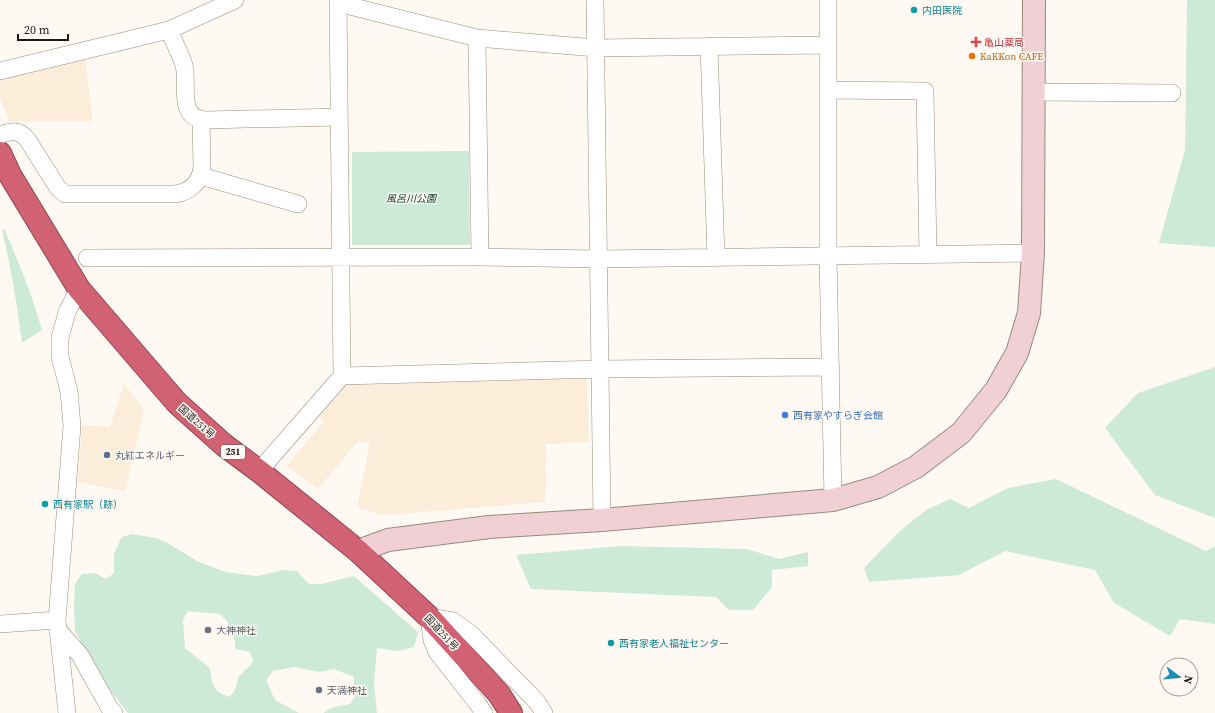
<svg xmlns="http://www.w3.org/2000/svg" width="1215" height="713" viewBox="0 0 1215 713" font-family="'Source Serif 4','Noto Sans JP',serif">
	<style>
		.commercial { fill: #fcedda }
		.green { fill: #ccead7; fill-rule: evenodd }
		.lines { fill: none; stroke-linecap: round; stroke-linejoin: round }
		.street-casing { stroke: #968b7d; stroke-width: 18 }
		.secondary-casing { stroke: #968b7d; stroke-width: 24 }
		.highway-casing { stroke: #914851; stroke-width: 24 }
		.street { stroke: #fff; stroke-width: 17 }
		.secondary { stroke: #f1d0d5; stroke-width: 22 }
		.highway { stroke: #d06273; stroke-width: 22 }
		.culture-dot { fill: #0f9aa8; stroke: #fef9f3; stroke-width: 1.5 }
		.health-dot { fill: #e0444e; stroke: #fef9f3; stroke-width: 1.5 }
		.food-dot { fill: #e8710a; stroke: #fef9f3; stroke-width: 1.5 }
		.shop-dot { fill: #3f7fe0; stroke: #fef9f3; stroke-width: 1.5 }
		.service-dot { fill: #5c6f8a; stroke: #fef9f3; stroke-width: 1.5 }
		.worship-dot { fill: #6b7280; stroke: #fef9f3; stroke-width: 1.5 }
		.labels { text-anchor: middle; stroke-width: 3; stroke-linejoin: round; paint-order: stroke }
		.shield { fill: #fef9f3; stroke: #5f5b56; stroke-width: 1 }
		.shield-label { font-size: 9px; font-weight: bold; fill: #1b1712 }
		.culture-label { font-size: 10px; fill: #0d838f; stroke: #fef9f3; text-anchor: start }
		.health-label { font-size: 10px; fill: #be3a42; stroke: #fef9f3; text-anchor: start }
		.food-label { font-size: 10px; fill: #c56008; stroke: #fef9f3; text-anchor: start }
		.park-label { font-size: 10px; font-style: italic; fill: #003c22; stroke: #fef9f3 }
		.shop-label { font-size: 10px; fill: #366cbe; stroke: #fef9f3; text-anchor: start }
		.street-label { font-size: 10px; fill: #1b1712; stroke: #fef9f3 }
		.service-label { font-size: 10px; fill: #4e5e75; stroke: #fef9f3; text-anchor: start }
		.worship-label { font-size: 10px; fill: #5b616d; stroke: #fef9f3; text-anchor: start }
	</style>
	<rect width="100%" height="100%" fill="#fef9f3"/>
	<path class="commercial" d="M 85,58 L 93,121 L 9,121 L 0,99 L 0,78 Z
		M 587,378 L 589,442 L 546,444 L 545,502 L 385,515 L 357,508 L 370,443 L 358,441 L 318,489 L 287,466 L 324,421 L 317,414 L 344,384 Z
		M 124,384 L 144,409 L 125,491 L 78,482 L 82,425 L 110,427 Z"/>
	<path class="green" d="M 1187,0 L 1215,0 L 1215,247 L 1159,243 L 1185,150 Z
		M 469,151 L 470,245 L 352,245 L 352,152 Z
		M 4,229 C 19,262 32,295 42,330 L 22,343 C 17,304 11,267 2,230 Z
		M 1215,367 L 1215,518 L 1155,495 L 1105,428 L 1138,393 Z
		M 1056,479 L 1206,551 L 1215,546 L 1215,624 L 1180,619 L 1170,636 L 1114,603 L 1095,570 L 1005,551 L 959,575 L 869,582 L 864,568 L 900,531 L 926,510 L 950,499 L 969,508 L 1008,488 Z
		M 132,534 L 156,538 L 166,542 L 197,561 L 225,572 L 257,576 L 284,570 L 297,571 L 309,584 L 321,584 L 354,576 L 418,632 L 414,647 L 398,651 L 377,648 L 374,683 L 377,713 L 323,713 L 334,707 L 350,704 L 354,698 L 354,677 L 334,669 L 320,672 L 294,667 L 273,671 L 266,680 L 275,700 L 299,713 L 128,713 L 100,677 L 75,631 L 74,604 L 75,584 L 82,574 L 95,573 L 106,579 L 114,573 L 114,553 L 122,537 ZM 188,611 L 220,614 L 227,621 L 235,641 L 235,649 L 250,652 L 253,659 L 251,665 L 244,671 L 238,678 L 236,688 L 230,697 C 212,692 212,684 210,668 L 185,648 L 183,620 Z
		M 622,546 L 747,549 L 779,559 L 808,552 L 808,566 L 772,570 L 772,587 L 753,610 L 729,610 L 716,597 L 531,589 L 516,555 Z"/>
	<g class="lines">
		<g class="street-casing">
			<path id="street" d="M 595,0 L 602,520
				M 828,0 L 828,256 L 833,500
				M 338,3 L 477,38 L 596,48 L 828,45
				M 169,30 C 174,42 180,53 184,65 C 189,85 176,118 206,120 L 339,117
				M 477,38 L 480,257
				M 709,46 L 716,257
				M 0,71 L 169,30 L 235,0
				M 828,90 L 925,91 L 928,254
				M 1033,92 L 1172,93
				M 0,135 C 11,131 18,129 27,139 L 58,188 L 65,194 L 175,194 C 189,192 200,183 202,168 L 201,119
				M 201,176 L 298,204
				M 87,258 L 480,257 L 598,259 L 1033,253
				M 342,376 L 601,369 L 831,367
				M 259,471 L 342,376 L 338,0
				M 0,624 L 57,620
				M 58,630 L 80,655 L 109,707 L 114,713
				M 67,713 L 57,620 L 72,426 L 69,391 L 60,357 L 60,338 L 67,312 L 79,289
				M 484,713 L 477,703 L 437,652 L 432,640 L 429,617 L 453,621 L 470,633 L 537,702 L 544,713"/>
		</g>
		<g class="secondary-casing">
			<path id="secondary" d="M 358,551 L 388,540 L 489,527 L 602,520 L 833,500 L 878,487 L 916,467 L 961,433 L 996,390 L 1017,353 L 1029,313 L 1033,253 L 1034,0"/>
		</g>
		<g class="highway-casing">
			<path id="highway" d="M 0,153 L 10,175 L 79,289 L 177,403 L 224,445 L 259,471 L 358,551 L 429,617 L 499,694 L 511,713"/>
		</g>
		<use href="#street" class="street"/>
		<use href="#secondary" class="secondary"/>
		<use href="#highway" class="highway"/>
	</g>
	<g class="culture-dot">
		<circle cx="914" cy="10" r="4"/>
		<circle cx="45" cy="504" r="4"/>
		<circle cx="611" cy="643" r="4"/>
	</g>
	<path class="health-dot" d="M974 36h4v4h4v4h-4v4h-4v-4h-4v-4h4z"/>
	<circle class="food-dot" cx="972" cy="56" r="4"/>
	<circle class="shop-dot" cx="785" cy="415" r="4"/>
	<circle class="service-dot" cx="107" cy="455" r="4"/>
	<g class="worship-dot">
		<circle cx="208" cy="630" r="4"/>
		<circle cx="319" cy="690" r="4"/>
	</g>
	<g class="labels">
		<rect class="shield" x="221" y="445" width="24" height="14" rx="3"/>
		<g class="shield-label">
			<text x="233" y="455">251</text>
		</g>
		<g class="culture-label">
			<text x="922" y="14">内田医院</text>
			<text x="53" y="508">西有家駅（跡）</text>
			<text x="619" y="647">西有家老人福祉センター</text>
		</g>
		<g class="health-label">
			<text x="984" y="46">亀山薬局</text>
		</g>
		<g class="food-label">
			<text x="980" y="60">KaKKon CAFE</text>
		</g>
		<g class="park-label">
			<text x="411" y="202">風呂川公園</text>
		</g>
		<g class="shop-label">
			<text x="793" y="419">西有家やすらぎ会館</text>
		</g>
		<g class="street-label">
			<text transform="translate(197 421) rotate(42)" y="4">国道251号</text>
			<text transform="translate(442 632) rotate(47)" y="4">国道251号</text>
		</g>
		<g class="service-label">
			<text x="115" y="459">丸紅エネルギー</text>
		</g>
		<g class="worship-label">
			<text x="216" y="634">大神神社</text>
			<text x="327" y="694">天満神社</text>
		</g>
	</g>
	<g transform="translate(1179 677) rotate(106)"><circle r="19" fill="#fef9f3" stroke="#a39f99"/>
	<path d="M0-3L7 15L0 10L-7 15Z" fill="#198db0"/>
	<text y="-6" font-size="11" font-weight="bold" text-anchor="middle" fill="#1b1712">N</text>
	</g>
	<path d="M18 34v6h50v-6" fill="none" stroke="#1b1712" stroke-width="2"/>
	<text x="24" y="34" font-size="12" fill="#1b1712" stroke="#fef9f3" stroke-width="3" paint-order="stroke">20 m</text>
</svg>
